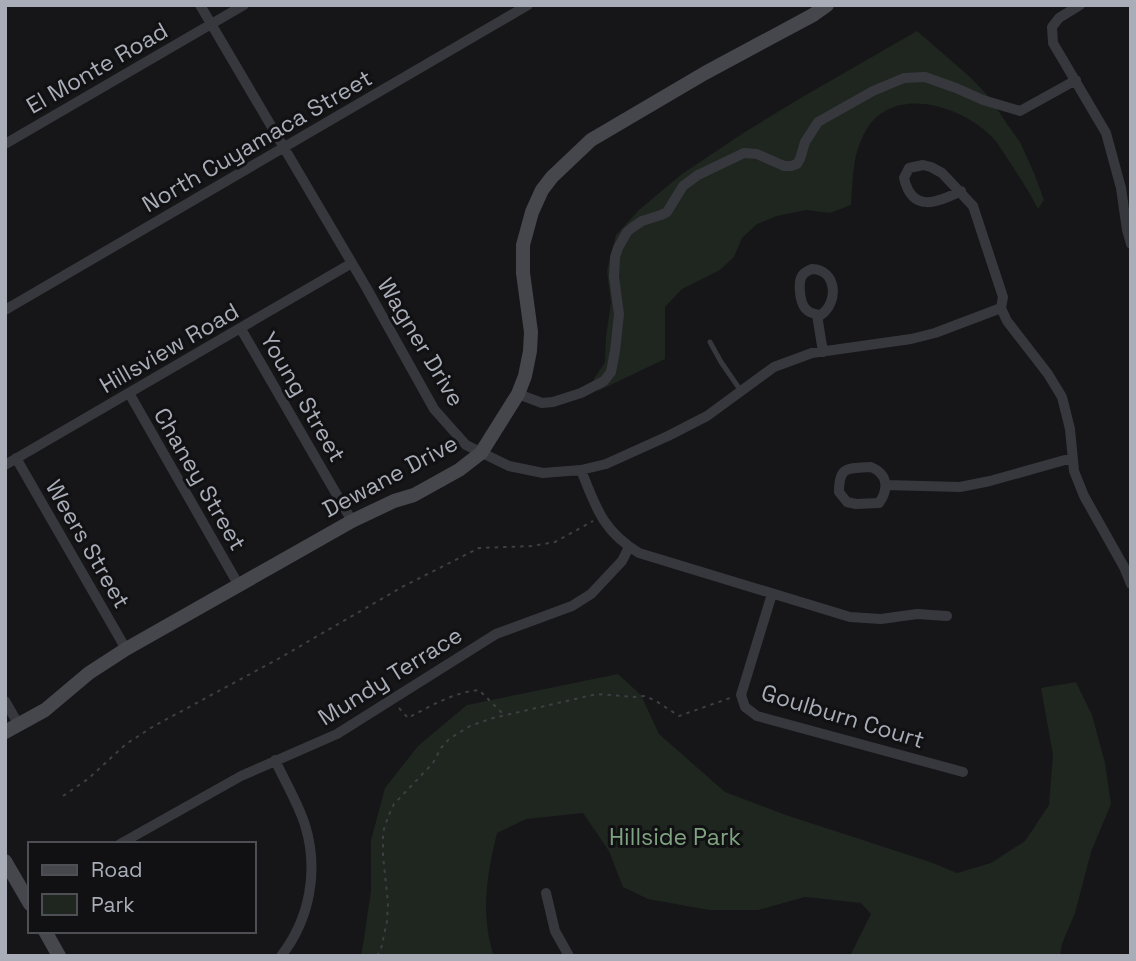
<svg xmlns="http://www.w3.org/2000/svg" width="1136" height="961" viewBox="0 0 1136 961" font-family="'Space Grotesk',sans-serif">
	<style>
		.green { fill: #1e261f }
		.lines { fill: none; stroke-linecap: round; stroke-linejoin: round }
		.path { stroke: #3d3f44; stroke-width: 2; stroke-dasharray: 3.5 5; stroke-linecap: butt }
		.lane { stroke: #37383d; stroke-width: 5 }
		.street { stroke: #37383d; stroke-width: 10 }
		.secondary { stroke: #45474d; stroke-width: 14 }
		.labels { text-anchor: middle; stroke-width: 6; stroke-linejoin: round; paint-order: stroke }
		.street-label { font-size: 23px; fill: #a8adb8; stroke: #111113 }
		.park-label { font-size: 23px; fill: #7fa381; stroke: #111113 }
	</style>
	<rect width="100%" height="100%" fill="#161618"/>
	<path class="green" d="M 917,31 L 970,77 L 990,98 L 1007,124 L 1020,142 L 1034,173 L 1044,200 L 1038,209 C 1029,191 1018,175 1007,158 C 1003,152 999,145 995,140 C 965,106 892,82 865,132 C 852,155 853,180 851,205 L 830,213 L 806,210 L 777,216 L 757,224 L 742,238 L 734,257 L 720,270 L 682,289 L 665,307 L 665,359 L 598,391 L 594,379 L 605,362 L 606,337 L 611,303 L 607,271 L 616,235 L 639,210 L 682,174 L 745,132 L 799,99 Z
		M 618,674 L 641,695 L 659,734 L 725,792 L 786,815 L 930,862 L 957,873 L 991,863 L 1025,841 L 1049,805 L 1053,755 L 1041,688 L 1076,682 L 1092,715 L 1105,763 L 1111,804 L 1091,852 L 1075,913 L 1062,944 L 1060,956 L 850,956 L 871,914 L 861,903 L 805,897 L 758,910 L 709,910 L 648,899 L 623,887 L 609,851 L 583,813 L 526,819 L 497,833 C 487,874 480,915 494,956 L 360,956 L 362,951 L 371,891 L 371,840 L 385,788 L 418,746 L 467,705 Z"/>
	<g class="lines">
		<path class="path" d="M 399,708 L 408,718 C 430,706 455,692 479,690 L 503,714
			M 63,796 L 88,779 L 126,744 L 154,726 L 278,659 L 402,587 L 479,548 L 532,546 L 555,542 L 593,521
			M 377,956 L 381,949 L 387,921 L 388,903 L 383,856 L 383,832 L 388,817 L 394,804 L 433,763 L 441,748 L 449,739 L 470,726 L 493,718 L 597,694 L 635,697 L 645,696 L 656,701 L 679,716 L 730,698"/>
		<path class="lane" d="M 710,342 L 721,362 L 741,391"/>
		<path class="street" d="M 200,5 L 366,287 L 434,409 L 466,445 L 509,466 L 543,473 L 581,470 L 606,464 L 668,436 L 707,416 L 774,367 L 812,353 L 911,339 L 935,333 L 1001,308
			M 1080,5 L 1059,18 L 1052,27 L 1053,43 L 1106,133 L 1121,188 L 1127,230 L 1131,244
			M 5,144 L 244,5
			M 961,191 C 937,203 912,213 904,178 L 909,168 L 923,165 L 931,167 L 942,173 L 973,206 L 1003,297 L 1001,308 L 1007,321 L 1048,374 L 1062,397 L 1070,429 L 1074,471 L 1084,496 L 1124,567 L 1131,584
			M 812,269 C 837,270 839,302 821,315 C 806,314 801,306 800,292 C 799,280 800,273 812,269 Z
			M 5,310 L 528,5
			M 817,315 L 823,352
			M 241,329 L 352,521
			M 129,393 L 238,584
			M 518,394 L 542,403 L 553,402 L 581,393 L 604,381 L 611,372 L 615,351 L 619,314 L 614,277 L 615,257 L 618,248 L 627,232 L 633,227 L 642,221 L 661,215 L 667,212 L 683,186 L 698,175 L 744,153 L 757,154 L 784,166 L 791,166 L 797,164 L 800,159 L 805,142 L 818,122 L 873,91 L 904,78 L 925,77 L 956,88 L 983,100 L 1020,111 L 1076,80
			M 16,458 L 126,649
			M 5,465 L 352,263
			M 871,467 C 888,474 889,489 879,503 L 856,504 L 847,502 L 839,492 C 839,465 848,469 871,467 Z
			M 581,470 C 596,508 603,531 639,553 L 850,617 L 881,619 L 917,614 L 947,616
			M 886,485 L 960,487 L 990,481 L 1072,458
			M 772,594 L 741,695 L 745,707 L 757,716 L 963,772
			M 5,701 L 19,725
			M 275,760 C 285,782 298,803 305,825 C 319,870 310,919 281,956
			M 120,844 L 241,776 L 337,734 L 496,634 L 572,606 L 591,594 L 622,561 L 629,547
			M 546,893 L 555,931 L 569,956"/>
		<path class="secondary" d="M 5,732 L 45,710 L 89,673 L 126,649 L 352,521 L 394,501 L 414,495 L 459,470 L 481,453 L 518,394 L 525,376 L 530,351 L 531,332 L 523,273 L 523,245 L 532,212 L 542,190 L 552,177 L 591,140 L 705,73 L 813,15 L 827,5
			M 5,861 L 30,904
			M 45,931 L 59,956"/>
	</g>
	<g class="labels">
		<g class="street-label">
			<text transform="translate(97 68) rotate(-30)" y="8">El Monte Road</text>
			<text transform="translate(257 141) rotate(-30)" y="8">North Cuyamaca Street</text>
			<text transform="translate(421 342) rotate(59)" y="8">Wagner Drive</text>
			<text transform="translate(169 348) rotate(-30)" y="8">Hillsview Road</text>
			<text transform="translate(303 397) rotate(60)" y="8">Young Street</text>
			<text transform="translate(390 476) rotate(-28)" y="8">Dewane Drive</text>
			<text transform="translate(200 479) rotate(60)" y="8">Chaney Street</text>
			<text transform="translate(88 544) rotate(60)" y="8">Weers Street</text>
			<text transform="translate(390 676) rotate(-32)" y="8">Mundy Terrace</text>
			<text transform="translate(843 716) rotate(17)" y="8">Goulburn Court</text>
		</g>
		<g class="park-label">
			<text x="675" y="845">Hillside Park</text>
		</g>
	</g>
	<rect width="1136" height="961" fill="none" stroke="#a8adb8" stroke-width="14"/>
	<rect x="28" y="842" width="228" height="91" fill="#111113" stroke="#4d4f55" stroke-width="2"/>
	<rect x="42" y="865" width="35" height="10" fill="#45474d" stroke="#4d4f55" stroke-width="2"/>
	<text x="91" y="877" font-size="21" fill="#a8adb8">Road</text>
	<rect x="42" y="894" width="35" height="21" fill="#1e261f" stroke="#4d4f55" stroke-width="2"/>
	<text x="91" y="912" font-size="21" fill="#a8adb8">Park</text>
</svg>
